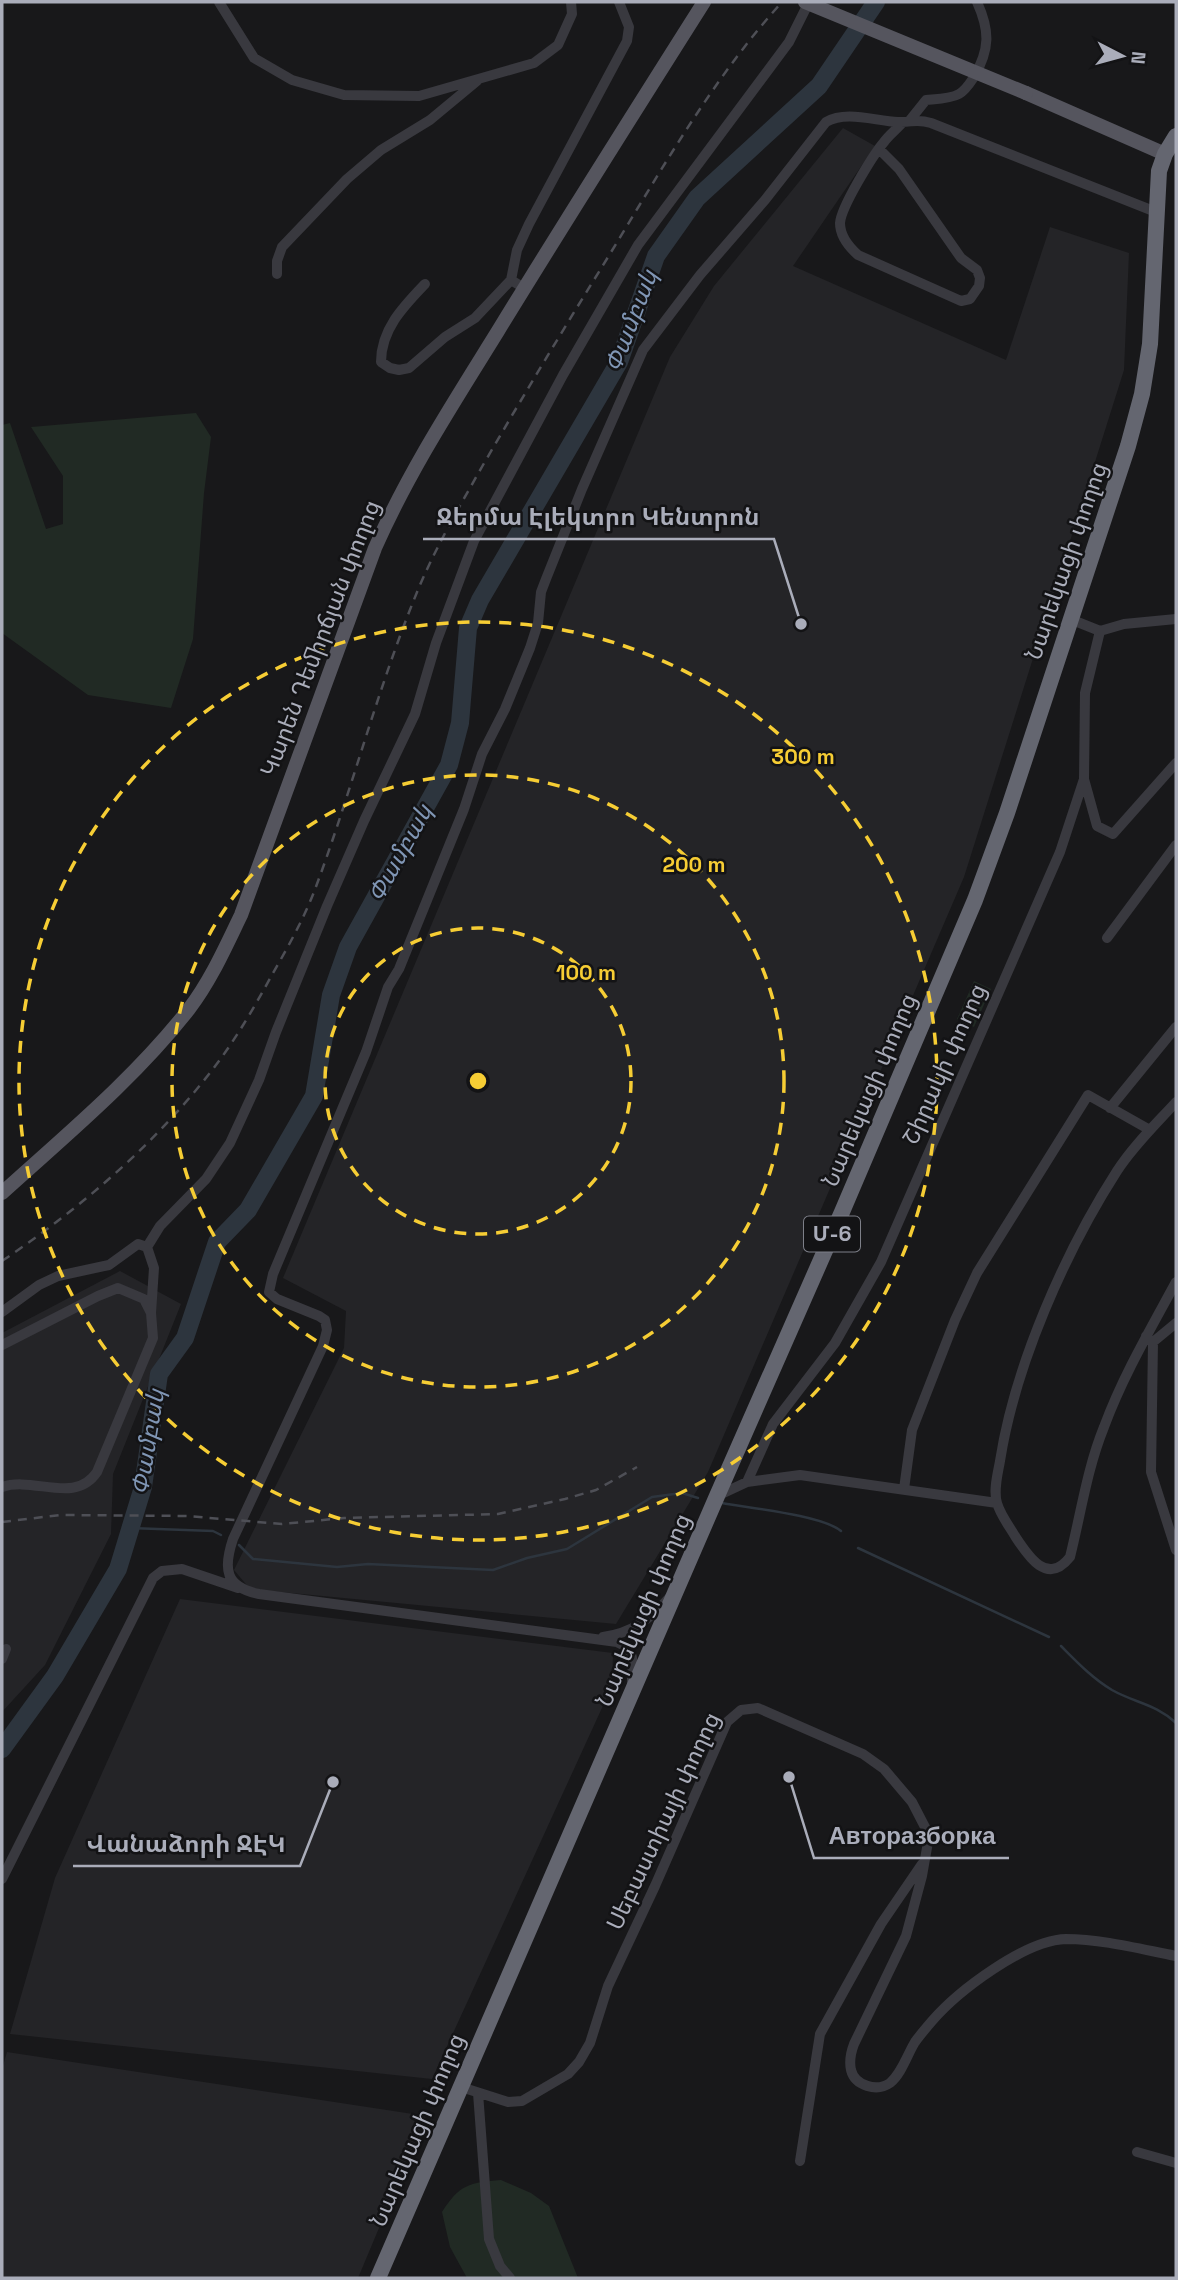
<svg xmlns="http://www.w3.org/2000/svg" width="1178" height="2280" viewBox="0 0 1178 2280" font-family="'Space Grotesk','Noto Sans Armenian',sans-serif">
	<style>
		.built { fill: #242427 }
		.green { fill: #212a24 }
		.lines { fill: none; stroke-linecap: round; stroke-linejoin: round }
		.stream { stroke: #2d353e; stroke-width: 2.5 }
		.river { stroke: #2d353e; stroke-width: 18 }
		.minor { stroke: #39393f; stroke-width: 10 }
		.major { stroke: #55555e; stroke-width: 14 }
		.highway { stroke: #646670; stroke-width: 16 }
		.rail { stroke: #4e4f56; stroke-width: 2.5; stroke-dasharray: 9 7; stroke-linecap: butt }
		.major-bridge { stroke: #55555e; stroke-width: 14 }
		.ring { fill: none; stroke: #f6cd34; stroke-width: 3.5; stroke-dasharray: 12 9 }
		.labels { text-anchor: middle; stroke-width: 5; stroke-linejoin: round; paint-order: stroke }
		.shield { fill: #131315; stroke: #7d7f88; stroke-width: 2 }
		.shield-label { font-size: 21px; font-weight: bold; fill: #aaadba }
		.street-label { font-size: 23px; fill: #aaadba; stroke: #131315 }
		.water-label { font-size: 24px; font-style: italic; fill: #8096b5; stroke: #131315 }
		.centre { fill: #f6cd34; stroke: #131315; stroke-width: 3.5 }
		.ring-label { font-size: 21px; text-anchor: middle; font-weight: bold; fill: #f6cd34; stroke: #131315; stroke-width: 5; stroke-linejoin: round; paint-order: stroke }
		.leader { fill: none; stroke: #aaadba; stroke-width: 2.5 }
		.callout-dot { fill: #aaadba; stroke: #131315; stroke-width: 2.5 }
		.callout-label { font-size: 24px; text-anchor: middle; font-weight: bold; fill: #aaadba; stroke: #131315; stroke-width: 5; stroke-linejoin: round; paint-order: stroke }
	</style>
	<rect width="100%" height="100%" fill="#18181a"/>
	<path class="built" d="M 843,128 L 875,146 L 793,266 L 1006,360 L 1050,227 L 1129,253 L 1124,370 L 964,877 L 708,1472 L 616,1624 L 250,1589 L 234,1570 L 344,1348 L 346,1311 L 283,1278 L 670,357 L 714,286 Z
		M 120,1271 L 181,1304 L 113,1474 L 111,1534 L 45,1665 L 2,1712 L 2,1333 Z
		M 180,1599 L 613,1653 L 612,1686 L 432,2079 L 10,2034 L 55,1878 Z
		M 7,2052 L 426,2116 L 358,2278 L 2,2278 L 2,2069 Z"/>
	<path class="green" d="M 196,413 L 211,437 L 204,493 L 193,639 L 171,708 L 88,695 L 2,633 L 2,425 L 10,423 L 46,529 L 63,524 L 63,476 L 31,427 Z
		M 974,981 L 991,989 L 974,1027 L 957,1019 Z
		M 501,2180 L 531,2193 L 549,2206 L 578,2278 L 467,2278 L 450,2247 L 442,2212 C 460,2184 469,2183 501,2180 Z"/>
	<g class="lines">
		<path class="stream" d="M 722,1503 C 749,1508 822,1515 841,1531
			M 130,1528 L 213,1531 L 221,1535
			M 239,1545 L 253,1559 L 337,1567 L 368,1564 L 493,1570 L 527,1558 L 567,1549 L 652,1497 L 682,1493 L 698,1498
			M 858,1548 L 1049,1637
			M 1061,1646 C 1077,1662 1092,1678 1112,1690 C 1135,1703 1156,1704 1176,1723"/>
		<path class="river" d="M 2,1749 L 55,1676 L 118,1569 L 143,1487 L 159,1374 L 185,1338 L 217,1242 L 248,1210 L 314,1096 L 331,995 L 348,947 L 449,765 L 460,723 L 468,628 L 480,600 L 619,362 L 656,256 L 697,198 L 819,86 L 876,2"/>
		<path class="minor" d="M 219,2 L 254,58 L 292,80 L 344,95 L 419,96 L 534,63 L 558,45 L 572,14 L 571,2
			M 910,120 L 926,100 C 937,99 950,99 959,94 C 966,90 970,83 974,77 C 990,49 990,31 977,2
			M 879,149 L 899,169 L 961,258 L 977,270 L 980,278 L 979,286 L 970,299 L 961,301 L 858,255 C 849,247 840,236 840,223 C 841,207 873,155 884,142 C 889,135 897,129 903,122
			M 277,274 L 277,261 L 282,247 L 347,179 L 381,150 L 430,120 L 477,81
			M 425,284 C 404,306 381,329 381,362 L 390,368 L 399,370 L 409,368 L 445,337 L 475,318 L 511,280
			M 524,288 L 511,280 L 517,250 L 529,224 L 627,41 L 629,27 L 619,2
			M 1100,631 L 1124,624 L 1176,619
			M 1084,779 L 1097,826 L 1113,834 L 1176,763
			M 1107,938 L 1176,845
			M 1176,1102 C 1156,1124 1133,1146 1117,1171 C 1065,1252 1015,1365 1000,1461 C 998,1473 993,1490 997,1503 C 1000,1514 1009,1526 1015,1536 C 1028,1556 1047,1586 1070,1557 C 1081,1513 1087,1469 1104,1427 C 1123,1376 1150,1330 1176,1282
			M 1110,1108 L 1176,1027
			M 147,1247 L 160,1226 L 206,1179 L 230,1143 L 259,1080 L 276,1032 L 327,906 L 364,821 L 415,714 L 436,643 L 474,541 L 563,375 L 638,245 L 789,42 L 809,2
			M 2,1312 L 39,1285 L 58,1276 L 109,1265 L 138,1244 L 147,1247 L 154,1268 L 151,1313
			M 1146,1336 L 1153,1342 L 1151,1472 L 1176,1550
			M 1153,1342 L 1176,1323
			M 2,1345 L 98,1296 L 118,1288 L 144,1299 L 151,1313 L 153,1338 L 97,1472 C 75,1505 34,1476 2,1487
			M 747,1482 L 800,1475 L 997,1503
			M 904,1489 L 912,1430 L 955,1320 L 977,1273 L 1088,1095 L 1150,1130
			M 717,1496 L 747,1482 L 773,1424 L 835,1343 L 881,1262 L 1060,852 L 1084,779 L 1085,693 L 1100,631 L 1070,619
			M 603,1637 C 632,1633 649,1620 669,1598
			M 2,1659 L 6,1649
			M 632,1686 C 631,1666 639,1651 617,1642 L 259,1594 C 225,1587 223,1569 233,1539 L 323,1346 L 327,1330 L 325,1320 L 319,1316 L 277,1299 L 269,1292 L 273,1274 L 366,1052 L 388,987 L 399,969 L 464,809 L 482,754 L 505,709 L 530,648 L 538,623 L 541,592 L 546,579 L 582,489 L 643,350 L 700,275 L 765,200 L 826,122 C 846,110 875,121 898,122 C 912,123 915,118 931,123 L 1156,212
			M 2,1879 L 153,1578 L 162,1571 L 182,1569 L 238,1588
			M 461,2087 L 508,2102 L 522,2101 L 568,2074 L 579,2062 L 590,2043 L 608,1986 L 655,1886 L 727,1722 L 741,1710 L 758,1708 L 863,1754 L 884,1769 L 912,1802 L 926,1829 L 928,1842 L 922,1876 L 906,1936 L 854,2044 C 851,2052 849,2061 851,2070 C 855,2086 877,2092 890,2083 C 902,2073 907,2055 915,2042 C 920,2035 926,2028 932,2021 C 958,1991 1025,1940 1066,1939 C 1102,1939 1140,1949 1176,1956
			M 478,2093 L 489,2239 L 500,2266 L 510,2278
			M 1137,2152 L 1176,2163
			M 800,2161 L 820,2034 L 881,1924 L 922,1864"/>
		<path class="major" d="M 1026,93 L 1165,154
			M 2,1193 C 66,1135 135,1078 189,1009 C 211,980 225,948 241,915 L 375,548 C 409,471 454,402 498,331 C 566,220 635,111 704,2"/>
		<path class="highway" d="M 378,2278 L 717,1496 L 842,1212 L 975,900 L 1007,813 L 1128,446 L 1142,394 L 1150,344 L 1159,171 L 1165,154 L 1176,136"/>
		<path class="rail" d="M 2,1261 C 82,1207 154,1145 213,1069 C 236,1039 255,1006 273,973 C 288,947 303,920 314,892 C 352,791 378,685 420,585 C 438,543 461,504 483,465 C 519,403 555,343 592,283 C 652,187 706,86 782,2
			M 2,1522 L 60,1515 L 187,1516 L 282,1524 L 344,1518 L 498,1514 L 565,1499 L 596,1490 L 637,1467"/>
		<path class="major-bridge" d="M 805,2 L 1026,93"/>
	</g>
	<g class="ring">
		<circle cx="478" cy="1081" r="153"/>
		<circle cx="478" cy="1081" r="306"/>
		<circle cx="478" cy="1081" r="459"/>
	</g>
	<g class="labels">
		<rect class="shield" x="804" y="1216.5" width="56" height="35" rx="5"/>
		<g class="shield-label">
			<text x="832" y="1241">Մ-6</text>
		</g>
		<g class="street-label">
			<text transform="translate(1066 561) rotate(-71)" y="8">Նարեկացի փողոց</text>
			<text transform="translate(320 638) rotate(-69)" y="8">Կարեն Դեմիրճյան փողոց</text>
			<text transform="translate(944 1064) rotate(-66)" y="8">Շիրակի փողոց</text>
			<text transform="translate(869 1090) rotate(-67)" y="8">Նարեկացի փողոց</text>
			<text transform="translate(643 1610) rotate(-67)" y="8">Նարեկացի փողոց</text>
			<text transform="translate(663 1821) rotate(-65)" y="8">Սեբաստիայի փողոց</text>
			<text transform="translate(417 2130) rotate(-67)" y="8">Նարեկացի փողոց</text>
		</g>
		<g class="water-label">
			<text transform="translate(631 321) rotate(-69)" y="8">Փամբակ</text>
			<text transform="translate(400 853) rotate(-61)" y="8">Փամբակ</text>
			<text transform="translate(148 1442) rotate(-81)" y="8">Փամբակ</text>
		</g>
	</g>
	<circle cx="478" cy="1081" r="10" class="centre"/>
	<g class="ring-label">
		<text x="803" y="764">300 m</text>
		<text x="694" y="872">200 m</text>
		<text x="586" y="980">100 m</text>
	</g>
	<path class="leader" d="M801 624L774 539H423M789 1777L814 1858H1009M333 1782L300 1866H73"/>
	<g class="callout-dot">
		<circle cx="801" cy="624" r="7"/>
		<circle cx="789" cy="1777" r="7"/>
		<circle cx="333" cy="1782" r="7"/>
	</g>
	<g class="callout-label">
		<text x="598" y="525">Ջերմա Էլեկտրո Կենտրոն</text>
		<text x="912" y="1844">Авторазборка</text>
		<text x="186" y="1852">Վանաձորի ՋԷԿ</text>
	</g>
	<rect width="1178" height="2280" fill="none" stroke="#aaadba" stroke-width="7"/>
	<g transform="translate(1122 56) rotate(96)" stroke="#131315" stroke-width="5" paint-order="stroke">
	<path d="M0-5L12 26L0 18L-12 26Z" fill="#aaadba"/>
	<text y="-10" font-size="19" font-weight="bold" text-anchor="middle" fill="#aaadba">N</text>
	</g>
</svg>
